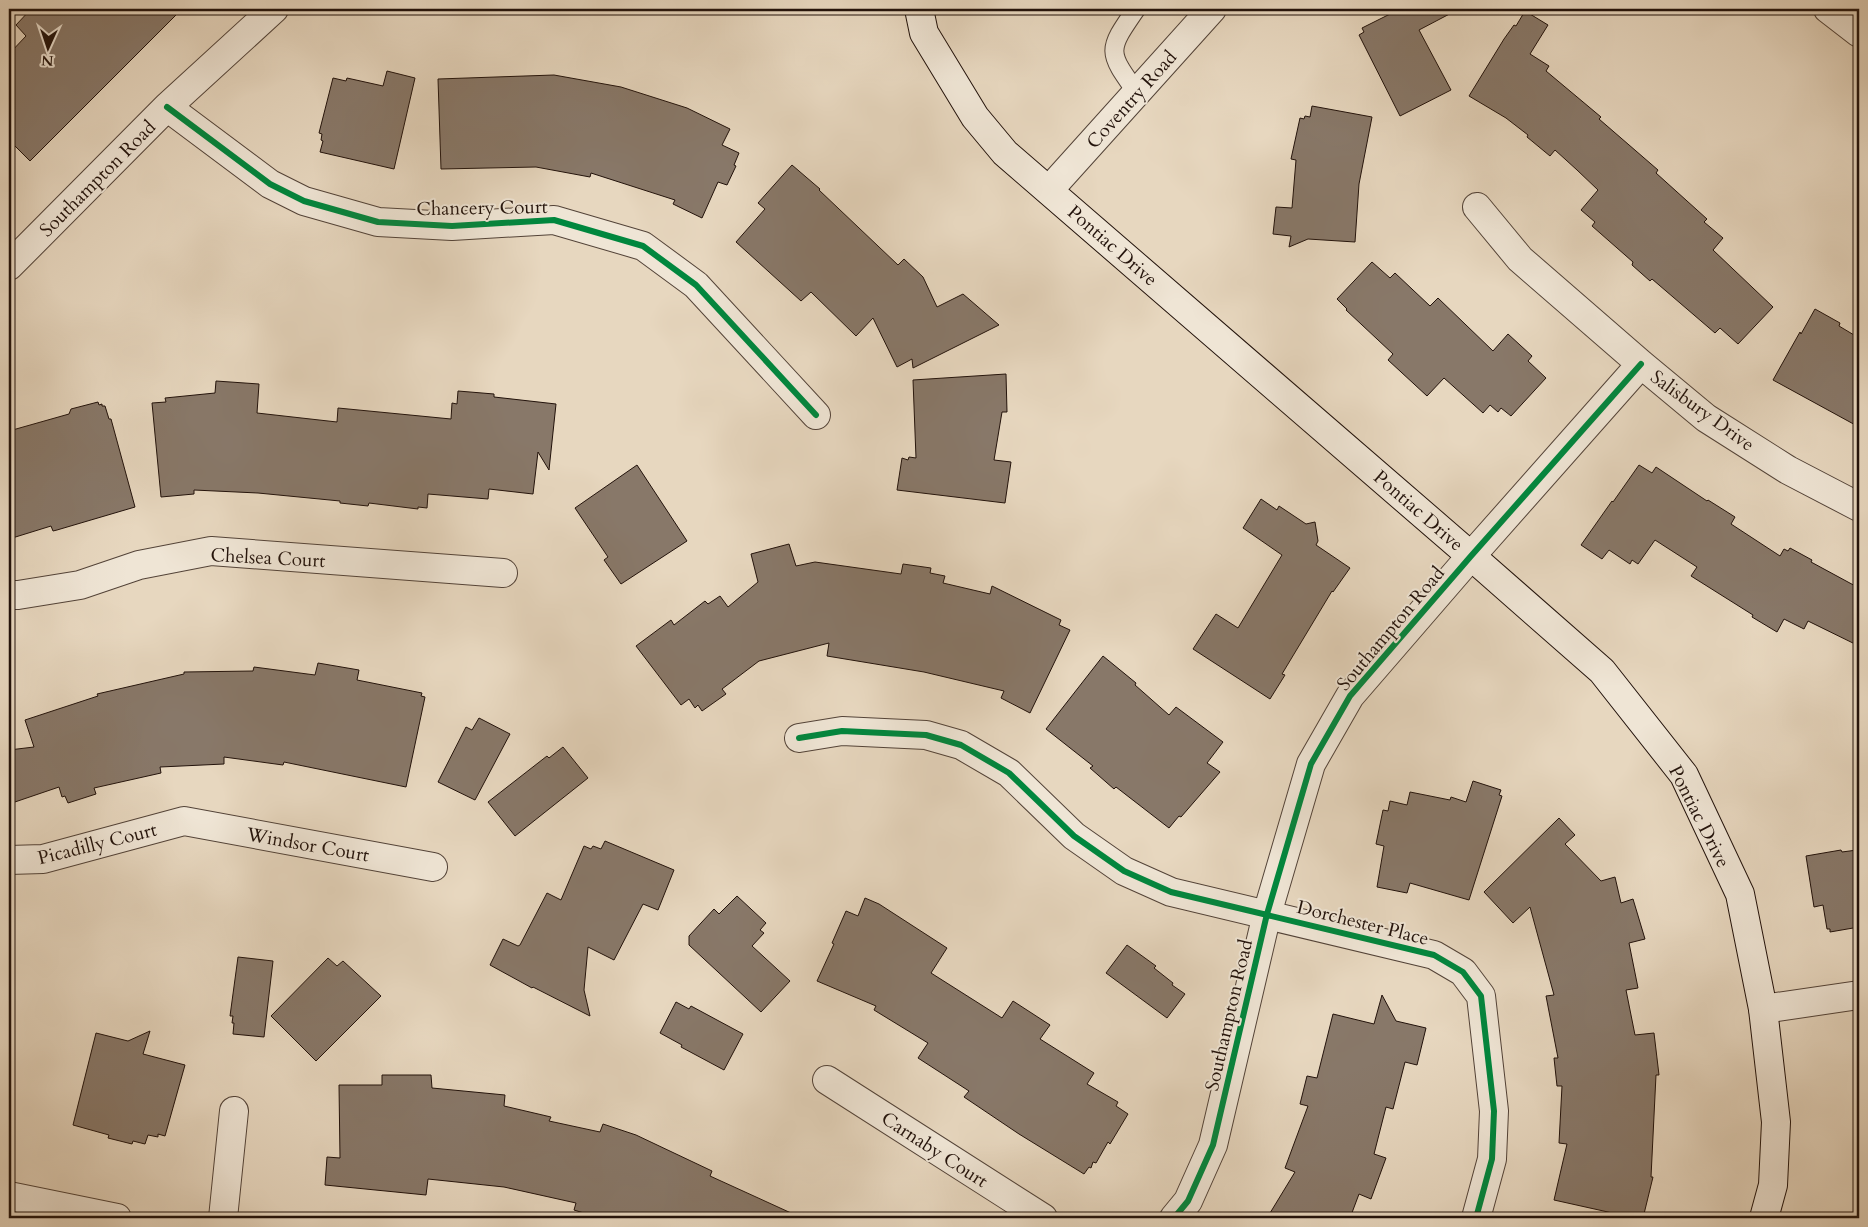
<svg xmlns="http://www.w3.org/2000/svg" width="1868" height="1227" viewBox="0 0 1868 1227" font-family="Cardo,serif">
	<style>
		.building { fill: #887869; stroke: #22120b }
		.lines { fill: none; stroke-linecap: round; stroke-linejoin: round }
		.lane-casing { stroke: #534338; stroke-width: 20 }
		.street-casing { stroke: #534338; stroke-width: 30 }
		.secondary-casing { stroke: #22120b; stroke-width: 30 }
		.lane { stroke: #efe5d5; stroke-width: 18 }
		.street { stroke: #efe5d5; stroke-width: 28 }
		.secondary { stroke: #efe5d5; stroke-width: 28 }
		.cycleway-casing { stroke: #efe5d5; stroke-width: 9 }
		.cycleway { stroke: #00873e; stroke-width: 6 }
		.labels { text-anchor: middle; stroke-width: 4; stroke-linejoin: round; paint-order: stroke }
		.street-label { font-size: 19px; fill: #22120b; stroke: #efe5d5 }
	</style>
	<rect width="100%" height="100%" fill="#e7d7bf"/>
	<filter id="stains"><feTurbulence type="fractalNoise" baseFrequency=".004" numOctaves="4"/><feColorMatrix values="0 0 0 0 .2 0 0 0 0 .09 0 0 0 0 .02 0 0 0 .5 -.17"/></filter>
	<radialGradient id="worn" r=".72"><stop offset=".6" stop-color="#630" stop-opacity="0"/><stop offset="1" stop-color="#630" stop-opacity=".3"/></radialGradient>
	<path class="building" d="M 31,9 L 182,9 L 30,161 L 9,140 L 9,54 L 26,36 L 16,25 Z
		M 1400,9 L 1459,9 L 1419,30 L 1451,90 L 1400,116 L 1359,35 L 1364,32 L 1362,28 Z
		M 1525,11 L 1548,25 L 1530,54 L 1549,66 L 1546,71 L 1601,117 L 1599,119 L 1658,170 L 1656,173 L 1707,219 L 1704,222 L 1723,238 L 1713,250 L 1773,307 L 1738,344 L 1720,328 L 1715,333 L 1652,279 L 1650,281 L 1632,265 L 1633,262 L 1592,226 L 1595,222 L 1581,210 L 1598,190 L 1577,170 L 1555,150 L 1550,156 L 1527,137 L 1528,135 L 1506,118 L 1469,96 L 1504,39 L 1514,25 L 1516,26 Z
		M 387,71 L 415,78 L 394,169 L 320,152 L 323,141 L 321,140 L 322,134 L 319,133 L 333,78 L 346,81 L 347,78 L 383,86 Z
		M 554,75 L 621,87 L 687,108 L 730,129 L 722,145 L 739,153 L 734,165 L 736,166 L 727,185 L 718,182 L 702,218 L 673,204 L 675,200 L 591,173 L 590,177 L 536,167 L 441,169 L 438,79 Z
		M 1312,106 L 1372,117 L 1359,184 L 1355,242 L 1308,239 L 1289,247 L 1291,236 L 1273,234 L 1276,207 L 1292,208 L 1296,160 L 1291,159 L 1300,118 L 1304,119 L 1305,116 L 1310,117 Z
		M 792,165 L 820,189 L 819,190 L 898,265 L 904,259 L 923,277 L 937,307 L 963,294 L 999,325 L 913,368 L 912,359 L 897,367 L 873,318 L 856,336 L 811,292 L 801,301 L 736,242 L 765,209 L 758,203 Z
		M 1372,262 L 1390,278 L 1395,273 L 1430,306 L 1438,298 L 1493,351 L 1508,334 L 1532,356 L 1528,361 L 1546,378 L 1511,416 L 1501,408 L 1498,412 L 1490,405 L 1483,413 L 1444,378 L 1427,396 L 1388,360 L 1393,354 L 1346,310 L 1347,309 L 1337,299 Z
		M 1815,309 L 1840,323 L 1839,326 L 1859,338 L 1859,427 L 1773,380 L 1800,332 L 1801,334 Z
		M 1006,374 L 1007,412 L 1002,412 L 994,460 L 1011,462 L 1005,503 L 897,490 L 902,458 L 908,460 L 909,457 L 916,458 L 913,380 Z
		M 216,381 L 259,384 L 257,413 L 337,422 L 338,408 L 451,419 L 452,403 L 457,404 L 458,391 L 494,394 L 494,397 L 556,404 L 549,470 L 538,452 L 533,494 L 489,489 L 488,499 L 428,494 L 427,508 L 418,507 L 418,509 L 369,503 L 368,506 L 340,503 L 340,501 L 258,493 L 194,490 L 194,494 L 161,497 L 152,403 L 166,402 L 165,398 L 215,393 Z
		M 98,402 L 99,405 L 102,404 L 102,406 L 105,406 L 109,419 L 111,419 L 135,507 L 57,530 L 53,531 L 51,526 L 9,539 L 9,431 L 69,414 L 71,409 Z
		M 637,465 L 687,541 L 621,584 L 604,560 L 608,557 L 575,508 Z
		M 1639,465 L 1652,473 L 1656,467 L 1707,501 L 1708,500 L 1735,517 L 1731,524 L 1780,556 L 1784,549 L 1788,551 L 1790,548 L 1812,560 L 1811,562 L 1859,588 L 1859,646 L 1808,621 L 1804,629 L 1784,619 L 1777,632 L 1752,617 L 1753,615 L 1691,576 L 1697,567 L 1655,540 L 1638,564 L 1632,560 L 1630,564 L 1609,550 L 1602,559 L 1581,545 L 1612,501 L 1613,502 Z
		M 1261,499 L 1277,510 L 1279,506 L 1306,524 L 1315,522 L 1318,541 L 1316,545 L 1350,568 L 1333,592 L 1332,591 L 1282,674 L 1285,675 L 1270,699 L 1193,649 L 1216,614 L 1238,628 L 1282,555 L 1243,528 Z
		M 789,544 L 796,566 L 815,562 L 901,574 L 903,564 L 931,568 L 930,573 L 945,576 L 943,583 L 990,594 L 992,586 L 1061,620 L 1059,625 L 1070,630 L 1030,713 L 1001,698 L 1004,691 L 924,672 L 827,656 L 829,643 L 759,661 L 722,689 L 726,694 L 702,711 L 698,705 L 695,708 L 689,699 L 681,705 L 636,646 L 671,620 L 674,625 L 705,601 L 708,604 L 720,596 L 728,607 L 758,582 L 751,554 Z
		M 1103,656 L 1136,683 L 1135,685 L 1169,715 L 1176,707 L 1223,742 L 1207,763 L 1220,772 L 1181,817 L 1179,816 L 1169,828 L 1116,787 L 1114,789 L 1090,768 L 1093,766 L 1046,729 Z
		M 318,663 L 359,670 L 357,680 L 422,693 L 421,696 L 425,697 L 406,787 L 284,762 L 283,765 L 224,757 L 224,764 L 160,767 L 161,773 L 94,788 L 96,794 L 68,803 L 65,796 L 62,797 L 59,787 L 9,804 L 9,750 L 34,747 L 25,720 L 98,696 L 97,694 L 184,674 L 184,672 L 253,671 L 254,667 L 315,675 Z
		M 479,718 L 510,734 L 475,800 L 438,782 L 466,727 L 472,730 Z
		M 563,747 L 588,778 L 515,836 L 488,802 L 547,756 L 549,758 Z
		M 1473,781 L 1501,790 L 1499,795 L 1502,796 L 1469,900 L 1410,883 L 1407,893 L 1377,887 L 1384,846 L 1376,844 L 1383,810 L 1388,811 L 1390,801 L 1407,805 L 1410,792 L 1450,800 L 1451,797 L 1466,802 Z
		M 1559,818 L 1575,835 L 1565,844 L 1601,881 L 1615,877 L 1621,903 L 1633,899 L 1645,939 L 1629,943 L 1638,988 L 1626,990 L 1635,1035 L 1654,1033 L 1659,1075 L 1656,1075 L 1651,1177 L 1653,1177 L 1643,1218 L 1635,1218 L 1554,1200 L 1567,1144 L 1559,1143 L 1562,1086 L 1557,1086 L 1554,1058 L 1558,1058 L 1546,996 L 1554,995 L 1530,907 L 1513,923 L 1484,892 Z
		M 605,841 L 674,870 L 658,910 L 643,904 L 614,960 L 588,947 L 584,990 L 590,1016 L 533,987 L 532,988 L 490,965 L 503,939 L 518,946 L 520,945 L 547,893 L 561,900 L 584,846 L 591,849 L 593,846 L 601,849 Z
		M 1841,850 L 1842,852 L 1857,850 L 1859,864 L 1859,927 L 1830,932 L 1830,929 L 1827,929 L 1823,905 L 1814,907 L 1806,856 Z
		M 737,896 L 766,923 L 760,930 L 764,933 L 752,946 L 790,981 L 761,1012 L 689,945 L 689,936 L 714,909 L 719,914 Z
		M 865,898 L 879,904 L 947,948 L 931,973 L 1002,1018 L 1013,1001 L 1050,1025 L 1040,1039 L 1094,1073 L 1087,1084 L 1118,1102 L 1116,1106 L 1128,1114 L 1110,1144 L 1108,1142 L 1096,1163 L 1093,1162 L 1091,1168 L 1089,1167 L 1084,1174 L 1019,1134 L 964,1097 L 969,1091 L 918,1058 L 928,1043 L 874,1010 L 876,1006 L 817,981 L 834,944 L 832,943 L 846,911 L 858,916 Z
		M 1127,945 L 1156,966 L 1154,968 L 1173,983 L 1172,985 L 1185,994 L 1167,1018 L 1106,973 Z
		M 238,957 L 273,961 L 264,1037 L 233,1034 L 234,1023 L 232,1023 L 233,1016 L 230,1016 Z
		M 328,958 L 337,966 L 343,961 L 381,996 L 316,1061 L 271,1016 Z
		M 1382,995 L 1396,1021 L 1426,1028 L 1417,1065 L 1405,1062 L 1393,1109 L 1386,1107 L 1374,1154 L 1386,1158 L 1371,1199 L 1359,1194 L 1350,1218 L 1267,1218 L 1295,1172 L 1285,1168 L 1308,1106 L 1300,1104 L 1307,1076 L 1317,1078 L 1333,1014 L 1374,1024 Z
		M 676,1002 L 689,1009 L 691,1006 L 743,1034 L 724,1070 L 681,1047 L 682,1045 L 660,1033 Z
		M 150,1031 L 143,1054 L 185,1065 L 165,1136 L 158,1134 L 158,1137 L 148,1135 L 145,1144 L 133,1141 L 132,1144 L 108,1138 L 109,1135 L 73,1125 L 96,1033 L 128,1041 Z
		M 382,1075 L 431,1075 L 432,1088 L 505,1095 L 504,1106 L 551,1117 L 549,1121 L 600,1132 L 603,1124 L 636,1135 L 712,1171 L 710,1176 L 802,1218 L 600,1218 L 574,1210 L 576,1203 L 504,1187 L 428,1179 L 426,1195 L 325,1185 L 327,1157 L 340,1158 L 339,1085 L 382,1085 Z"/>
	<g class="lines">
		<g class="lane-casing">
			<path id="lane" d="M 1136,9 C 1107,51 1107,51 1137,93"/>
		</g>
		<g class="street-casing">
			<path id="street" d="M 1828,9 L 1859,33
				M 167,107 L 270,184 L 304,201 L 378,222 L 452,226 L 554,220 L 643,246 L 696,285 L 816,415
				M 1049,190 L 1212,9
				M 1477,207 L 1520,259 L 1641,364 L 1706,418 L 1788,470 L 1859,507
				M 9,266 L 167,107 L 274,9
				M 9,595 L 18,595 L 80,585 L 139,565 L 211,551 L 503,573
				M 799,738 L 842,731 L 926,735 L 961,745 L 1009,773 L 1074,836 L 1124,871 L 1171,892 L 1434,955 L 1463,972 L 1481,996 L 1494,1111 L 1492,1159 L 1476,1218
				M 9,860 L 43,859 L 184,821 L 433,867
				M 1763,1009 L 1859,995
				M 827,1080 L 1043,1218
				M 9,1196 L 117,1218
				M 223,1218 L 234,1111
				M 1174,1218 L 1188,1201 L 1213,1145 L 1267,914 L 1311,764 L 1350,696 L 1471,556 L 1641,364"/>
		</g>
		<g class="secondary-casing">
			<path id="secondary" d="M 919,9 L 924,33 L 975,117 L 1005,153 L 1471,556 L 1602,671 L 1684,775 L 1740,894 L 1763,1009 L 1776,1122 L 1773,1185 L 1764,1218"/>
		</g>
		<use href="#lane" class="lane"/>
		<use href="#street" class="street"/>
		<use href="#secondary" class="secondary"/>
		<g class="cycleway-casing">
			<path id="cycleway" d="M 167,107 L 270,184 L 304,201 L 378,222 L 452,226 L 554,220 L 643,246 L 696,285 L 816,415
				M 799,738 L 842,731 L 926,735 L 961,745 L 1009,773 L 1074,836 L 1124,871 L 1171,892 L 1434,955 L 1463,972 L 1481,996 L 1494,1111 L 1492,1159 L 1476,1218
				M 1174,1218 L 1188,1201 L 1213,1145 L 1267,914 L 1311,764 L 1350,696 L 1471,556 L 1641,364"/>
		</g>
		<use href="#cycleway" class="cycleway"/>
	</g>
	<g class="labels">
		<g class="street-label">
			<text transform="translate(1131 99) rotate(-48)" y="7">Coventry Road</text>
			<text transform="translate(97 178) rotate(-45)" y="7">Southampton Road</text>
			<text transform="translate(482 207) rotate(-1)" y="7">Chancery Court</text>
			<text transform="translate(1113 245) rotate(41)" y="7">Pontiac Drive</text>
			<text transform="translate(1703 410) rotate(36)" y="7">Salisbury Drive</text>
			<text transform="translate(1419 510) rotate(41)" y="7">Pontiac Drive</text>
			<text transform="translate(268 557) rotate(3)" y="7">Chelsea Court</text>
			<text transform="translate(1390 628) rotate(-50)" y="7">Southampton Road</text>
			<text transform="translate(1700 816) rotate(63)" y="7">Pontiac Drive</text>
			<text transform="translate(97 843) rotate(-14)" y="7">Picadilly Court</text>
			<text transform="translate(308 844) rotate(10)" y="7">Windsor Court</text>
			<text transform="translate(1363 922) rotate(14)" y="7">Dorchester Place</text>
			<text transform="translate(1228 1015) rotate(-77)" y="7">Southampton Road</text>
			<text transform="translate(935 1149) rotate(33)" y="7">Carnaby Court</text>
		</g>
	</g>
	<rect width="1868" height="1227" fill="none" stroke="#e7d7bf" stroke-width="30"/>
	<rect x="10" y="10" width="1848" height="1207" fill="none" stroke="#22120b" stroke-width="2.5"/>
	<rect x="15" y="15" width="1838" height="1197" fill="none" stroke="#22120b"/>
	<g transform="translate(48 48) rotate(183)" stroke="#efe5d5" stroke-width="4" paint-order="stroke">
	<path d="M0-4L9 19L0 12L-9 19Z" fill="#22120b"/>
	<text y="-8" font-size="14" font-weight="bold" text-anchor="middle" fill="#22120b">N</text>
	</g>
	<rect width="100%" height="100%" filter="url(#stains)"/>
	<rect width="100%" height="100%" fill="url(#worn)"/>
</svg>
